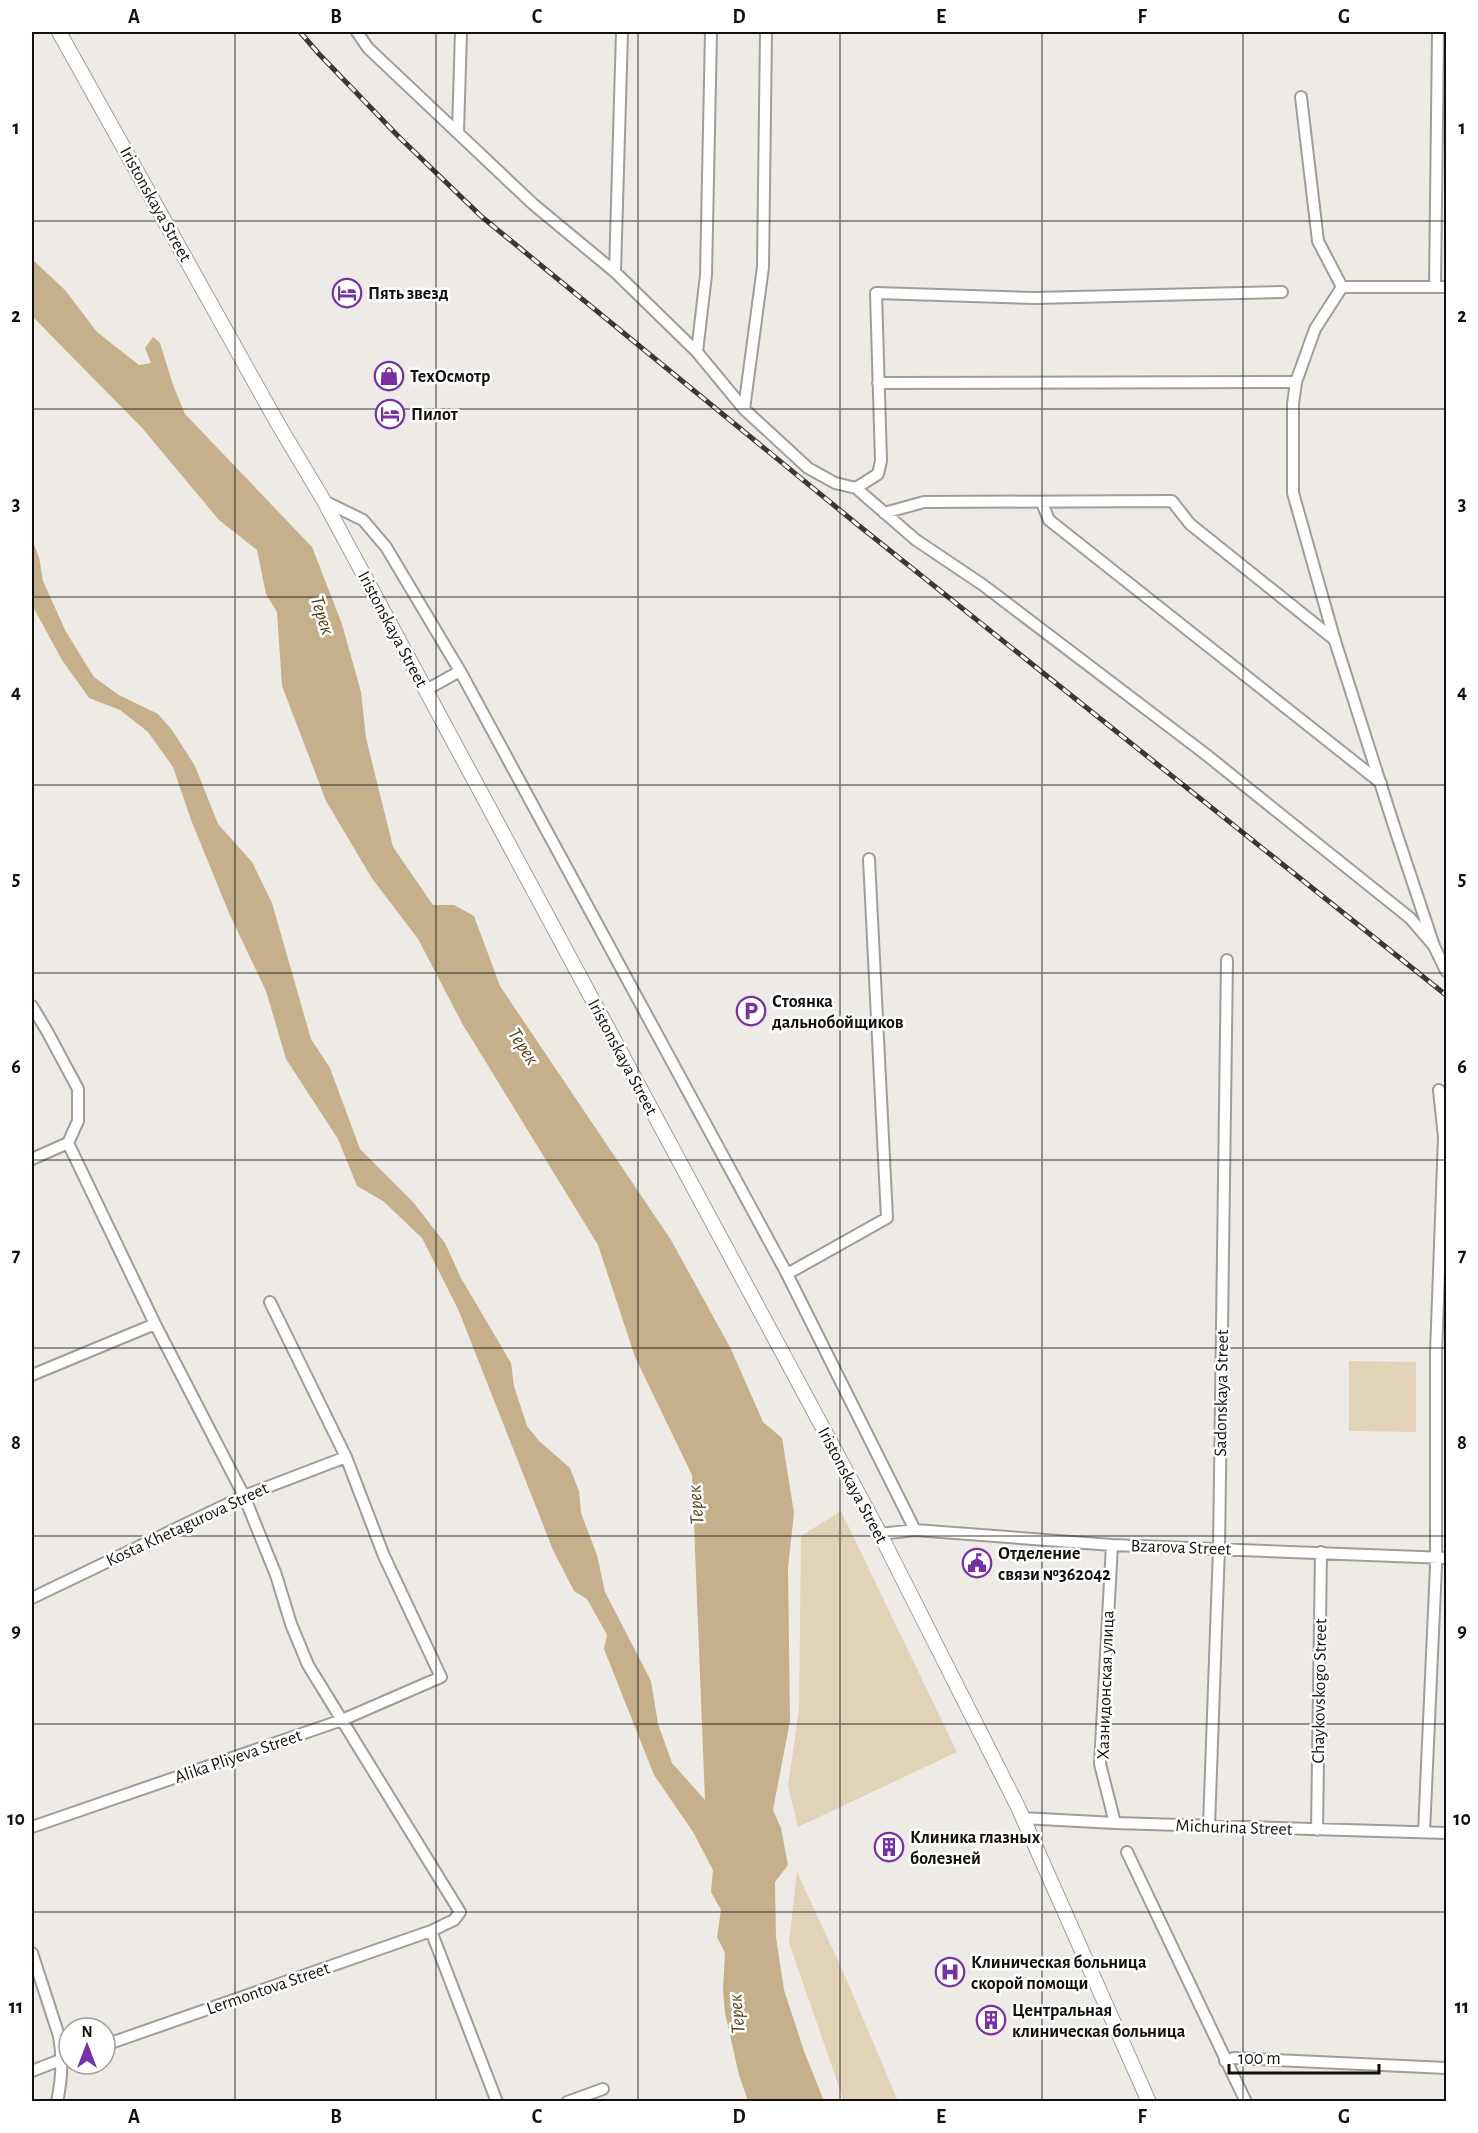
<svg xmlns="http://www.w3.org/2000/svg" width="1478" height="2133" viewBox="0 0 1478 2133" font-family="'Alegreya Sans',sans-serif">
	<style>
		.green { fill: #e2d2b8 }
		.water { fill: #c6b08b }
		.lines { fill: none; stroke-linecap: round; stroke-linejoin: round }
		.minor-casing { stroke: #a09d99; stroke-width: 14 }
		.major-casing { stroke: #a09d99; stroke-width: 16 }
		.minor { stroke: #fff; stroke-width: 10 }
		.major { stroke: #fff; stroke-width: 14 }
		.rail-casing { stroke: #3a3836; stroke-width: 5 }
		.rail { stroke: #fff; stroke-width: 3; stroke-dasharray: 9; stroke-linecap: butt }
		.grid { fill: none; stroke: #11100e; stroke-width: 1.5; stroke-opacity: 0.55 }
		.labels { text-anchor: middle; stroke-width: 5; stroke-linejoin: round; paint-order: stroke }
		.street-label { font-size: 18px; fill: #11100e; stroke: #fff }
		.poi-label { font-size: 18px; font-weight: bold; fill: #11100e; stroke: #fff; text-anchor: start }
		.water-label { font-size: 20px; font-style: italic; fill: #594114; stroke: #fff }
		.neatline { fill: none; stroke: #11100e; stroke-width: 2 }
		.grid-label { font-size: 20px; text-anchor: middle; font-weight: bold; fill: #11100e }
	</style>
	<rect width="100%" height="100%" fill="#eeebe7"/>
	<path class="green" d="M 1349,1361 L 1416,1362 L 1416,1432 L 1349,1431 Z
		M 841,1511 L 957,1752 L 798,1827 L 788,1786 L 799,1709 L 801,1536 Z
		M 797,1872 L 845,1976 L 898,2101 L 844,2101 L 789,1943 Z"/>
	<path class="water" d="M 32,259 L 65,290 L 97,332 L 139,365 L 151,363 L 145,348 L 153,337 L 160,343 L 173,385 L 185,414 L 312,547 L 342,624 L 361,692 L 366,738 L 393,847 L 433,905 L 454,905 L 474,916 L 500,986 L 671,1240 L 731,1349 L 763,1422 L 782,1438 L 794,1513 L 788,1568 L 790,1721 L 773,1810 L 781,1828 L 788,1865 L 775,1882 L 776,1937 L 784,1990 L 804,2051 L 824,2101 L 748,2101 L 739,2075 L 725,2013 L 723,1990 L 725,1953 L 717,1937 L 721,1910 L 711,1892 L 713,1870 L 693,1832 L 654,1775 L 604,1649 L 607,1635 L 587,1599 L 574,1591 L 553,1550 L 458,1309 L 422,1238 L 383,1201 L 357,1186 L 338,1139 L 286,1059 L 266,991 L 229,913 L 191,820 L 173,767 L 148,732 L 120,710 L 89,698 L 62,660 L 32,605 L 32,540 L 39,557 L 43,581 L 66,632 L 94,677 L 119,695 L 158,714 L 172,730 L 195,766 L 218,824 L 252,862 L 272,903 L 311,1039 L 330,1068 L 360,1149 L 413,1202 L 445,1243 L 461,1278 L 511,1363 L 514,1386 L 527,1426 L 539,1441 L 570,1468 L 579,1491 L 581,1513 L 597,1555 L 605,1592 L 651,1681 L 658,1724 L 672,1763 L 705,1800 L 692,1475 L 635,1357 L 598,1245 L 463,1025 L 418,939 L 371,877 L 326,801 L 282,686 L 277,612 L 266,594 L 257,550 L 219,520 L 143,429 L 32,316 Z"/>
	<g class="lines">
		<g class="minor-casing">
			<path id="minor" d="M 357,32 L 368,48 L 533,204 L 615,272 L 697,352 L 744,409 L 808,468 L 835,483 L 856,488 L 916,540 L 983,585 L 1204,753 L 1410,918 L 1434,946
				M 1301,97 L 1318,241 L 1342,287
				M 458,132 L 461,32
				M 615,272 L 622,32
				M 1435,287 L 1438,32
				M 1446,287 L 1342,287 L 1315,329 L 1296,382 L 1293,404 L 1293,493 L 1335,641 L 1393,823 L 1434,946 L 1446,971
				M 697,352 L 706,275 L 711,32
				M 878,383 L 1296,382
				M 744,409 L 763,267 L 766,32
				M 856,488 L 878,474 L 881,461 L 876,293 L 1034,298 L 1282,292
				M 324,501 L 363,520 L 386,547 L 460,671 L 787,1274 L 915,1530
				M 1042,503 L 1049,520 L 1381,783
				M 884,513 L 924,502 L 1172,501 L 1190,524 L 1335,640
				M 426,690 L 460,671
				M 32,1006 L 48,1033 L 78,1089 L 78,1121 L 68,1143 L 155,1324 L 244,1496 L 276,1575 L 291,1624 L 308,1665 L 460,1912 L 454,1920 L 431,1931 L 497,2102
				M 32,1159 L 68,1143
				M 787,1274 L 887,1218 L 869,859
				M 32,1375 L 155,1324
				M 880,1534 L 915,1530 L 1112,1545 L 1446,1558
				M 1112,1545 L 1100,1764 L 1115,1823
				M 32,1598 L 244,1496 L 346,1457
				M 1022,1818 L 1115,1823 L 1446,1833
				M 1209,1826 L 1219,1548 L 1227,960
				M 32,1827 L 342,1720 L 441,1677 L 384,1556 L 346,1457 L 270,1302
				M 1317,1830 L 1321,1552
				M 1424,1832 L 1436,1566 L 1436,1353 L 1444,1137 L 1439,1090
				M 1127,1852 L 1246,2102
				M 32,1953 L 59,2036 C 63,2058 62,2079 57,2102
				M 105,2045 L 431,1931
				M 1225,2061 L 1234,2058 L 1446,2068
				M 32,2071 L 68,2057
				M 567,2102 L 603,2089"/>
		</g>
		<g class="major-casing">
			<path id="major" d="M 59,32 L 278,424 L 324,501 L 880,1534 L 1018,1807 L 1149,2102"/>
		</g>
		<use href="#minor" class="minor"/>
		<use href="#major" class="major"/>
		<g class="rail-casing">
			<path id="rail" d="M 300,32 L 319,54 L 399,137 L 482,217 L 858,525 L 1446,995"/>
		</g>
		<use href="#rail" class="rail"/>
	</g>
	<path class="grid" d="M 235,32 L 235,2102M 436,32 L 436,2102M 638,32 L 638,2102M 840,32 L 840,2102M 1042,32 L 1042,2102M 1243,32 L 1243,2102M 32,221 L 1446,221M 32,409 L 1446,409M 32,597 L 1446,597M 32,785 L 1446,785M 32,973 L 1446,973M 32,1160 L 1446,1160M 32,1348 L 1446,1348M 32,1536 L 1446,1536M 32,1724 L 1446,1724M 32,1912 L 1446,1912"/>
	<defs>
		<g id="hotel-ring" transform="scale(1.5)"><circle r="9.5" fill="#fff" stroke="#7731a5" stroke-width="1.5"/><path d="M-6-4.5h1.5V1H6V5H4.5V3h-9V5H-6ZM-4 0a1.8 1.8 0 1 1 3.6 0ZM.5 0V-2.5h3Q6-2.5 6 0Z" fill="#7731a5"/></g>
		<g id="shop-ring" transform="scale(1.5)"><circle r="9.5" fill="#fff" stroke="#7731a5" stroke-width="1.5"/><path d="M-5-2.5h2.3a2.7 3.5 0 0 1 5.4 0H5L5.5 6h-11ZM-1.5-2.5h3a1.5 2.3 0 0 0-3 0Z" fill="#7731a5"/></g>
		<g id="parking-ring" transform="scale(1.5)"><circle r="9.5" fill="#fff" stroke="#7731a5" stroke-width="1.5"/><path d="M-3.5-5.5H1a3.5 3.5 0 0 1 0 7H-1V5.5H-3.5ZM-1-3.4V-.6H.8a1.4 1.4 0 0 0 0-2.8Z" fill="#7731a5"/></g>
		<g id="civic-ring" transform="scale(1.5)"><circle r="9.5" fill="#fff" stroke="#7731a5" stroke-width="1.5"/><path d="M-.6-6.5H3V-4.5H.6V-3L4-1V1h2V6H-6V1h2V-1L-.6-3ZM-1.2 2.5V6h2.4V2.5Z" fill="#7731a5"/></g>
		<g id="building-ring" transform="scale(1.5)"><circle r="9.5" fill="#fff" stroke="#7731a5" stroke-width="1.5"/><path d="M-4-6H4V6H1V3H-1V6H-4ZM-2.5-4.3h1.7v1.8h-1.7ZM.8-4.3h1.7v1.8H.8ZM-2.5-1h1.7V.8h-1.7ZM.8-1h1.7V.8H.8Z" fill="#7731a5"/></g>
		<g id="hospital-ring" transform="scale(1.5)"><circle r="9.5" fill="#fff" stroke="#7731a5" stroke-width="1.5"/><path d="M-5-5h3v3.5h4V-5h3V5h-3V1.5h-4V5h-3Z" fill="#7731a5"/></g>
	</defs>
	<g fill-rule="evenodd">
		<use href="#hotel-ring" x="347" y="293"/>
		<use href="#shop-ring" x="389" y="376"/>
		<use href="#hotel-ring" x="390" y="414"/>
		<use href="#parking-ring" x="751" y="1011"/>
		<use href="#civic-ring" x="977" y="1563"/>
		<use href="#building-ring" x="889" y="1847"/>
		<use href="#hospital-ring" x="950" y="1972"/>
		<use href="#building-ring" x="991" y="2020"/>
	</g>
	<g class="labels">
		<g class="street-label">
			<text transform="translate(156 204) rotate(61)" y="6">Iristonskaya Street</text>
			<text transform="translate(393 629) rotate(62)" y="6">Iristonskaya Street</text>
			<text transform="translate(623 1057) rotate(62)" y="6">Iristonskaya Street</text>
			<text transform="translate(1221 1393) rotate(-89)" y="6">Sadonskaya Street</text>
			<text transform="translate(853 1485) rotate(62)" y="6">Iristonskaya Street</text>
			<text transform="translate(187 1524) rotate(-25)" y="6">Kosta Khetagurova Street</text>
			<text transform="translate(1181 1547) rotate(2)" y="6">Bzarova Street</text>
			<text transform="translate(1105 1685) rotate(-88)" y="6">Хазнидонская улица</text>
			<text transform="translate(1319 1691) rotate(-89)" y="6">Chaykovskogo Street</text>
			<text transform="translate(238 1756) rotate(-19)" y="6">Alika Pliyeva Street</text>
			<text transform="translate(1234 1827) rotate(2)" y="6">Michurina Street</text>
			<text transform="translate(268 1988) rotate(-19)" y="6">Lermontova Street</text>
		</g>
		<g class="poi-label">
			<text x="368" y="299">Пять звезд</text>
			<text x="410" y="382">ТехОсмотр</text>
			<text x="411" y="420">Пилот</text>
			<text x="772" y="1007">Стоянка<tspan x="772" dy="21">дальнобойщиков</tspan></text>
			<text x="998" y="1559">Отделение<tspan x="998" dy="21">связи №362042</tspan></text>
			<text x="910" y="1843">Клиника глазных<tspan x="910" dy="21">болезней</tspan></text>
			<text x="971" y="1968">Клиническая больница<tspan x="971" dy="21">скорой помощи</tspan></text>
			<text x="1012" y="2016">Центральная<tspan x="1012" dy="21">клиническая больница</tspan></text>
		</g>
		<g class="water-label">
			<text transform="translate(323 615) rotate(72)" y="7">Терек</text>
			<text transform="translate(524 1046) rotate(57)" y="7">Терек</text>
			<text transform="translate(695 1505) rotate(-95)" y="7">Терек</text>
			<text transform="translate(736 2014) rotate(-95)" y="7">Терек</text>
		</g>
	</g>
	<rect width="1478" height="2133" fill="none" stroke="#ffffff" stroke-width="66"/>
	<g transform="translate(87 2046)"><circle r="28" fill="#ffffff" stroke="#a09f9f" stroke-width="1.5"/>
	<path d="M0-4.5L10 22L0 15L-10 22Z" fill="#7731a5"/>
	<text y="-9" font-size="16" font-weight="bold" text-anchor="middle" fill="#11100e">N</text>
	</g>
	<path d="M1229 2064v9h150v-9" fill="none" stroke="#11100e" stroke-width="3"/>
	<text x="1238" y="2064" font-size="18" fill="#11100e" stroke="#ffffff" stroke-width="4.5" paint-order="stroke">100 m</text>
	<rect x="33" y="33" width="1412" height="2067" class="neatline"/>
	<g class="grid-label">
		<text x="134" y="23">A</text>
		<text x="336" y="23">B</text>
		<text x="537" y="23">C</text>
		<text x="739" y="23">D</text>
		<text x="941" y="23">E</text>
		<text x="1142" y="23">F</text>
		<text x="1344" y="23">G</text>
		<text x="16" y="134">1</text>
		<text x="1462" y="134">1</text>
		<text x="16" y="322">2</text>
		<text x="1462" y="322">2</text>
		<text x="16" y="510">3</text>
		<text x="1462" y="510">3</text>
		<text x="16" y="698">4</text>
		<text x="1462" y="698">4</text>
		<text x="16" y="885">5</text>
		<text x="1462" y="885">5</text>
		<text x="16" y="1073">6</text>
		<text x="1462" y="1073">6</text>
		<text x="16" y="1261">7</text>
		<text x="1462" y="1261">7</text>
		<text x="16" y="1449">8</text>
		<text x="1462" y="1449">8</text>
		<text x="16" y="1637">9</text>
		<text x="1462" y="1637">9</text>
		<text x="16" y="1825">10</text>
		<text x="1462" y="1825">10</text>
		<text x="16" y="2013">11</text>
		<text x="1462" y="2013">11</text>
		<text x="134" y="2123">A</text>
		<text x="336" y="2123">B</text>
		<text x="537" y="2123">C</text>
		<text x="739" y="2123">D</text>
		<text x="941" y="2123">E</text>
		<text x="1142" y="2123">F</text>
		<text x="1344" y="2123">G</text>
	</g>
</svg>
